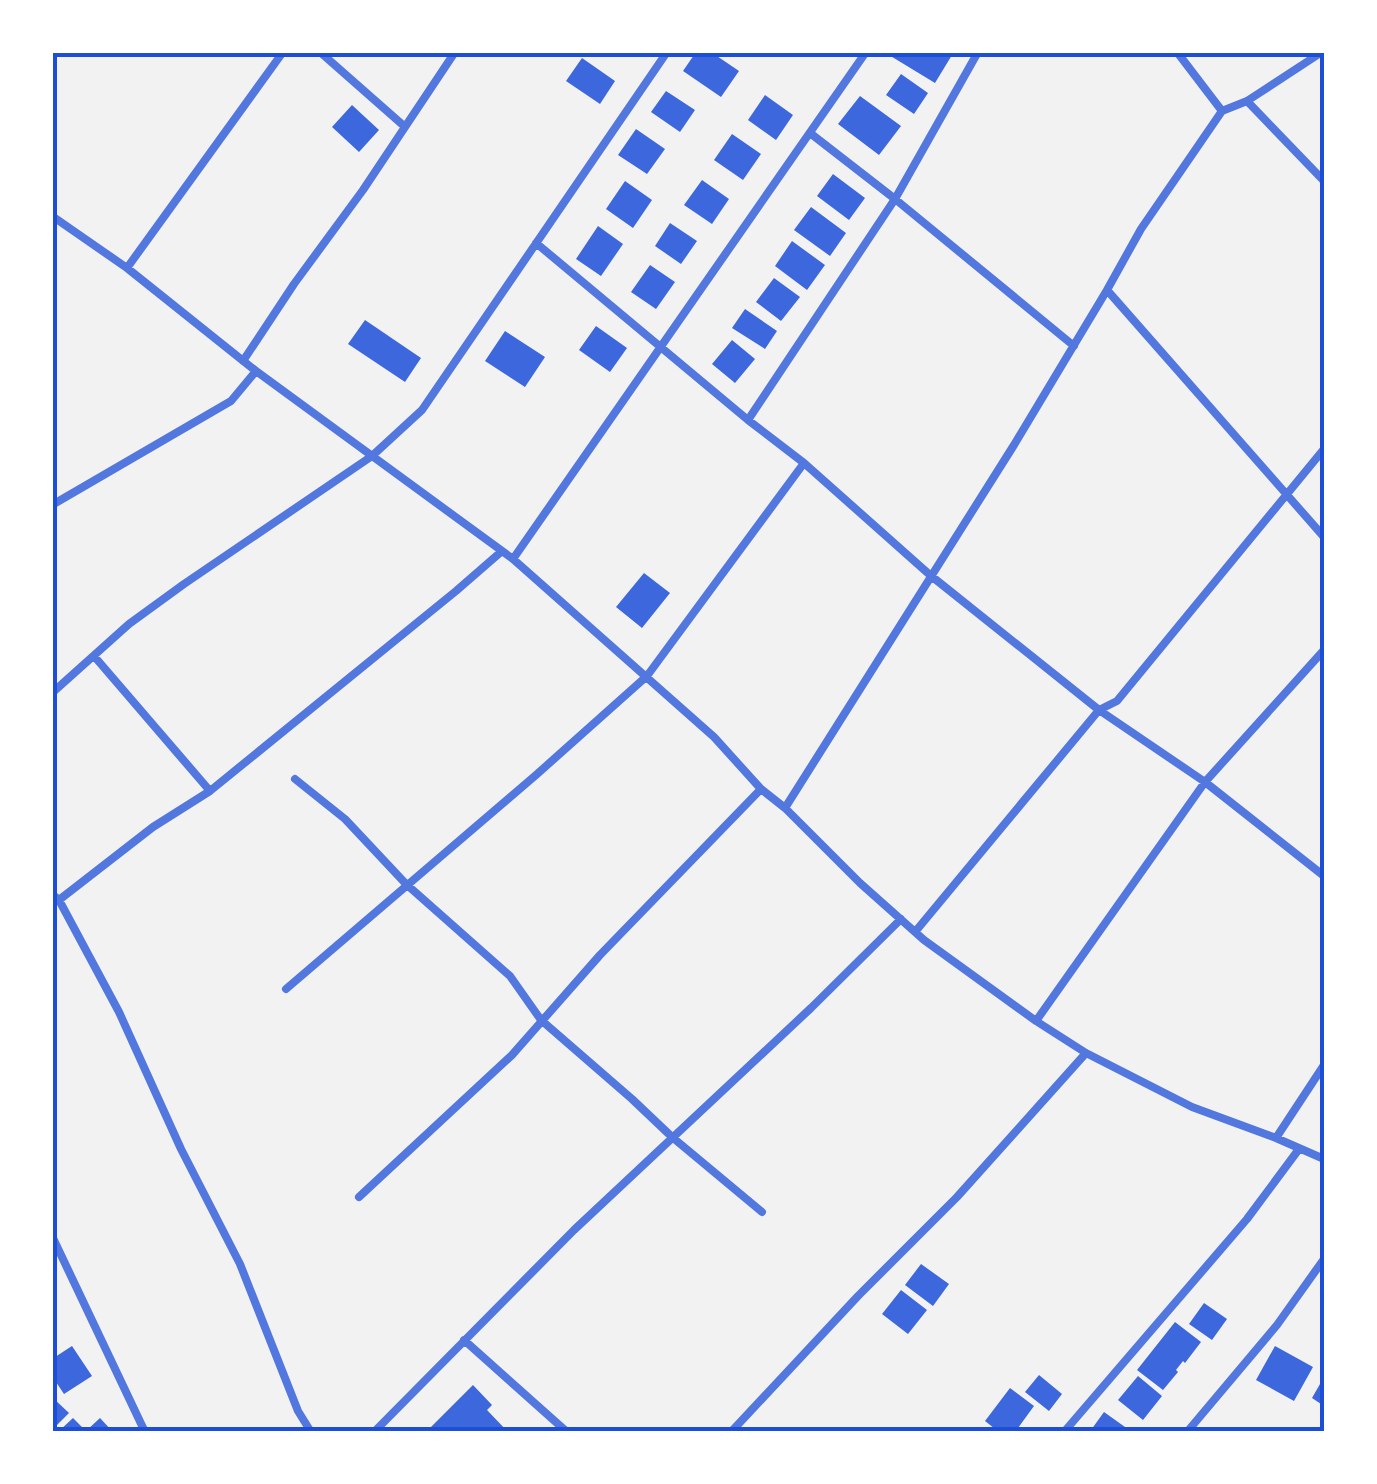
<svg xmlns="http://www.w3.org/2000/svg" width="1377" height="1484" viewBox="0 0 1377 1484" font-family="'Sofia Sans Condensed',sans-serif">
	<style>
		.building { fill: #3d67dc }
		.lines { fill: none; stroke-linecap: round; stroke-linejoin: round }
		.minor { stroke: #5277de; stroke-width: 8 }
		.neatline { fill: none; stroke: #1d4ed8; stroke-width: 4 }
	</style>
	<rect width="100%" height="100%" fill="#f2f2f2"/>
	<path class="building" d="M 696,52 L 711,52 L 739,71 L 721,97 L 683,71 Z
		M 884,52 L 947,52 L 952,55 L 935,83 Z
		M 582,58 L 615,81 L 600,104 L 566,81 Z
		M 901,74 L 928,93 L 914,114 L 886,95 Z
		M 666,91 L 695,110 L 680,132 L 651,112 Z
		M 765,95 L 793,115 L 776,140 L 748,120 Z
		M 860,96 L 901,126 L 879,155 L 838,124 Z
		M 352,105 L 379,130 L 359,152 L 332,127 Z
		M 636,129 L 665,149 L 647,174 L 618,155 Z
		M 732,134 L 761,154 L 743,180 L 714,160 Z
		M 833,174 L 865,198 L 849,220 L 817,196 Z
		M 702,180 L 729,199 L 712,224 L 684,205 Z
		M 625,181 L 652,200 L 633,228 L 606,209 Z
		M 811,207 L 846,233 L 830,256 L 794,230 Z
		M 670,223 L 697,241 L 681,264 L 655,246 Z
		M 598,226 L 623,244 L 601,276 L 576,259 Z
		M 792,241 L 825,265 L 807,290 L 775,266 Z
		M 650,265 L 675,282 L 656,309 L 631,292 Z
		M 774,278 L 800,297 L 781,321 L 756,302 Z
		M 745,309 L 777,331 L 765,349 L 732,328 Z
		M 365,320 L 421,358 L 405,382 L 348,344 Z
		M 596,326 L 627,348 L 610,372 L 579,350 Z
		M 505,331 L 545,357 L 525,387 L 485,361 Z
		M 732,340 L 755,359 L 735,383 L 712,364 Z
		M 644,573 L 670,593 L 642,628 L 616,607 Z
		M 921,1264 L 949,1284 L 933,1306 L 905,1285 Z
		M 901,1290 L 927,1310 L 908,1334 L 882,1314 Z
		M 1204,1303 L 1227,1319 L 1212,1340 L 1189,1324 Z
		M 1175,1322 L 1201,1342 L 1185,1363 L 1183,1361 L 1176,1370 L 1178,1372 L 1163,1390 L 1137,1370 Z
		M 72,1346 L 92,1376 L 64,1394 L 52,1376 L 52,1359 Z
		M 1275,1346 L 1313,1367 L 1294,1401 L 1256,1380 Z
		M 1039,1375 L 1062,1394 L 1049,1411 L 1025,1392 Z
		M 1138,1376 L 1162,1396 L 1143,1420 L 1118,1400 Z
		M 1324,1377 L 1324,1406 L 1312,1398 Z
		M 473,1385 L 492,1405 L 487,1410 L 508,1432 L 426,1432 Z
		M 1010,1388 L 1034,1406 L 1015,1432 L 999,1432 L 985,1421 Z
		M 52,1397 L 69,1413 L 52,1430 Z
		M 1104,1412 L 1132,1432 L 1091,1430 Z
		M 73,1418 L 86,1431 L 100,1418 L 113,1432 L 58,1432 Z"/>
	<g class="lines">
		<path class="minor" d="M 320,52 L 404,126
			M 1177,52 L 1222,111
			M 1247,101 L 1324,181
			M 810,133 L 895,199 L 1074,346
			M 52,216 L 127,268 L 256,371 L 513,559 L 714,737 L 761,789 L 785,808 L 860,883 L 924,940 L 1036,1021 L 1086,1053 L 1192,1107 L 1276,1138 L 1324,1159
			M 536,243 L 748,420 L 804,463 L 930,575 L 1099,710 L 1205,782 L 1324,876
			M 127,268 L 283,52
			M 1107,290 L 1324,537
			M 243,361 L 294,284 L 363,190 L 455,52
			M 748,420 L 895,199 L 978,52
			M 52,505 L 231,401 L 256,371
			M 513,559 L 866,52
			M 94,656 L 210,791
			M 52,693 L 129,624 L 184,584 L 372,456 L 422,410 L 667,52
			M 295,779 L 345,819 L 406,884 L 510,976 L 541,1020 L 632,1099 L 672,1137 L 762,1212
			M 785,808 L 1014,445 L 1107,290 L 1141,229 L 1222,111 L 1247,101 L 1322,52
			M 52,894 L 59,900 L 119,1012 L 181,1149 L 240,1264 L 298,1411 L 311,1432
			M 59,900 L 153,827 L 210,791 L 456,591 L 502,551
			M 915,932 L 1099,710 L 1117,701 L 1324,449
			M 286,989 L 536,775 L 647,676 L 804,463
			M 1036,1021 L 1205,782 L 1324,650
			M 1276,1138 L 1324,1065
			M 359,1197 L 512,1055 L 600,955 L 761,789
			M 52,1236 L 145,1432
			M 464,1340 L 567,1432
			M 374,1432 L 574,1230 L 811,1008 L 901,919
			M 731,1432 L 858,1296 L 957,1197 L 1086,1053
			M 1064,1432 L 1247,1219 L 1299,1149
			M 1187,1432 L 1277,1325 L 1324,1259"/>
	</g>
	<rect width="1377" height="1484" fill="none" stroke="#ffffff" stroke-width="110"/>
	<rect x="55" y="55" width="1267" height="1374" class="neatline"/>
</svg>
